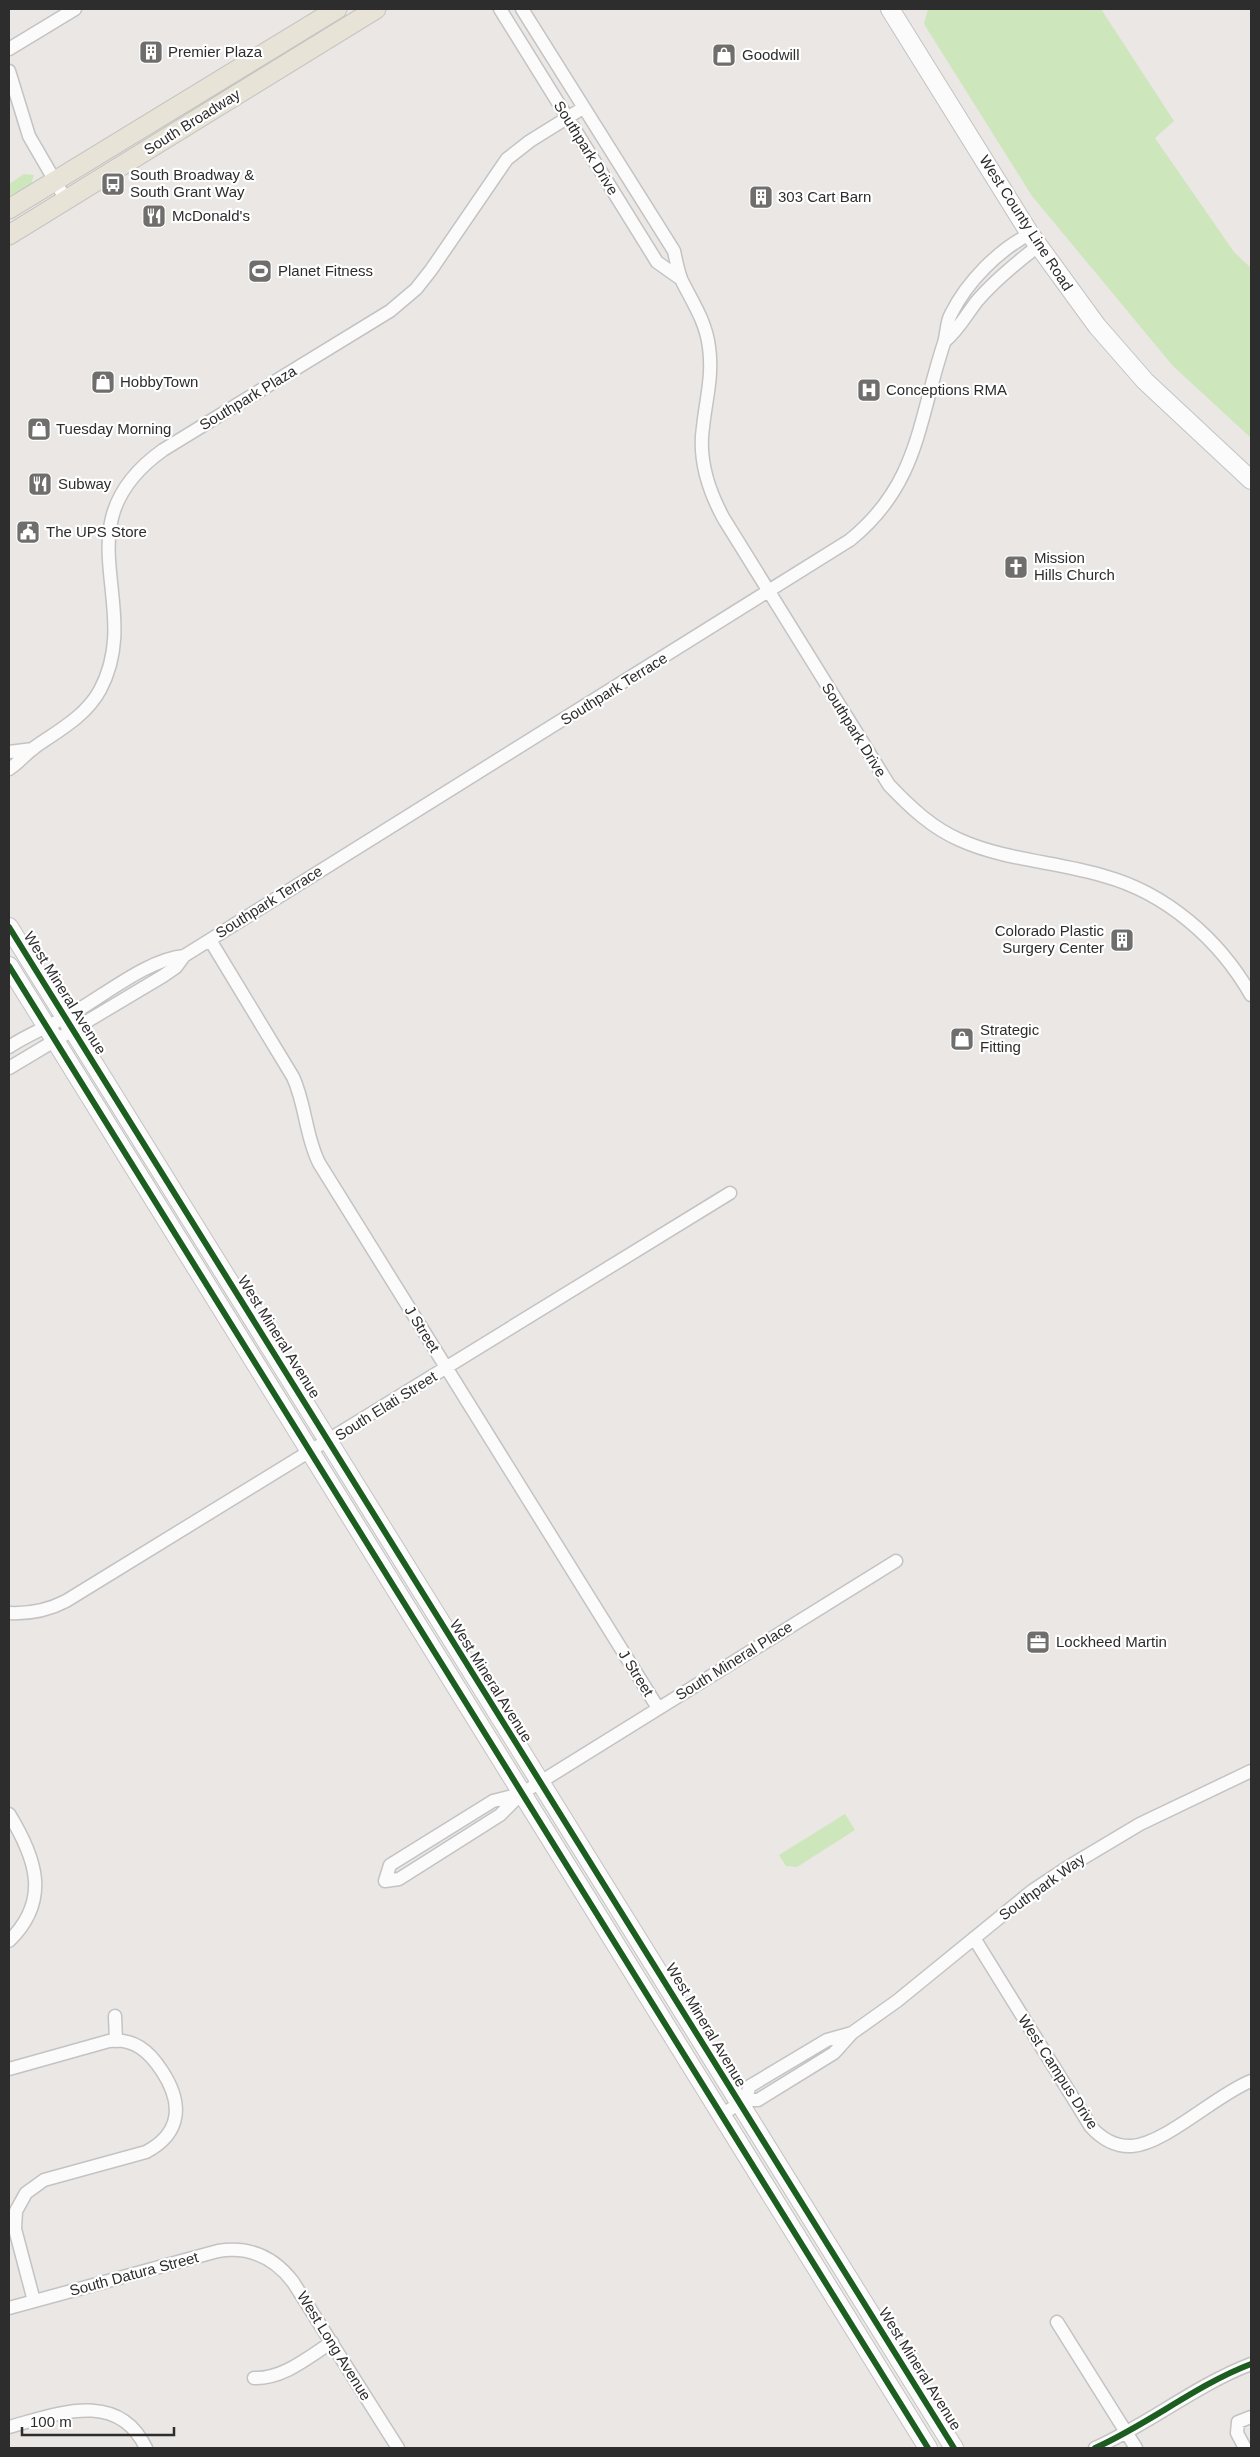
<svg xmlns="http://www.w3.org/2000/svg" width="1260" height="2457" viewBox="0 0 1260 2457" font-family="Helvetica,sans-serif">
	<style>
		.green { fill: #cee6bc }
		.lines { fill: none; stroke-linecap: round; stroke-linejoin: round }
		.minor-casing { stroke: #c4c3c4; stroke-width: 15 }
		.secondary-casing { stroke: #c4c3c4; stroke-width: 20 }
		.primary-casing { stroke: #c6c4c3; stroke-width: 21 }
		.minor { stroke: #fcfbfb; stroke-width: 12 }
		.secondary { stroke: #fcfbfb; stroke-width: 18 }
		.primary { stroke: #e7e3d6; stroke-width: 19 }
		.cycleway-casing { stroke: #fff; stroke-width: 9 }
		.cycleway { stroke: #1b5e20; stroke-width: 6 }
		.labels { text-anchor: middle; stroke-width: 4.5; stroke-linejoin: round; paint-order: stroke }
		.poi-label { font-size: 15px; fill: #2d2d2d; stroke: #fff; text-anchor: start }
		.street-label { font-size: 15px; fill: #2d2d2d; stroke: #fff }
	</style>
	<rect width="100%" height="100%" fill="#eae7e4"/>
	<path class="green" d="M 928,9 L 1101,9 L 1174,121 L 1155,138 L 1234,252 L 1251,268 L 1251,438 L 1173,366 L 1032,196 L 924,24 Z
		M 24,174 L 34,175 L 31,184 L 9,198 L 9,184 Z
		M 845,1814 L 855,1830 L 797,1867 L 786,1866 L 779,1855 Z"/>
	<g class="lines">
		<g class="minor-casing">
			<path id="minor" d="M 500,9 L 657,262 L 681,279
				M 522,9 L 674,251 C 676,260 678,272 682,281 C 693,303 706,322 709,347 C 713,376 706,399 703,427 C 698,460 708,490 724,519 L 889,785 C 910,807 932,828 960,840 C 1004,860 1058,862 1104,876 C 1166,893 1219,939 1251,995
				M 9,49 L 75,9
				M 9,71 L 29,136 L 66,200
				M 945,341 C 959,329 966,315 977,301 C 995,280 1016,263 1038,246
				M 9,752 L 33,749
				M 9,769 C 19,763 25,754 35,747 C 58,731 86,716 100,690 C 146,604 58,525 163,450 L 390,311 L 416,289 L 431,270 L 507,159 L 530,141 L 583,108
				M 210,940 L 293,1077 C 306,1105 305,1135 319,1163 L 658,1708
				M 9,1047 C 27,1035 47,1027 66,1017 C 100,999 147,959 184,956
				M 9,1068 L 163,976 L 176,967 L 184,956 L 850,540 C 919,484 918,421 944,343 C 947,333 946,323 951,314 C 967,282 998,250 1030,234
				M 9,1613 C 30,1614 47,1611 66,1601 L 730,1193
				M 521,1794 L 500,1815 L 399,1879 L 385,1881 L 390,1865 L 493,1801 L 521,1794 L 896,1561
				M 9,1814 C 36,1858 51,1900 9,1941
				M 974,1938 L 1091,2127 C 1102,2139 1115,2147 1132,2146 C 1165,2144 1217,2094 1251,2081
				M 115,2016 L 116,2041
				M 9,2069 L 109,2041 C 134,2038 149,2051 162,2071 C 183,2103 182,2133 146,2152 L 44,2180 L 26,2193 L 16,2211 L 15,2229 L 34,2301
				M 745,2100 L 750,2086 L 827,2040 L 852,2033
				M 721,2115 L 745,2100 L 758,2100 L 834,2053 L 852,2033 L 897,2001 L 1032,1891 L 1068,1867 L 1140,1824 L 1251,1771
				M 9,2308 L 218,2251 C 249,2246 274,2257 293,2282 L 398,2448
				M 1057,2322 L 1136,2448
				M 254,2378 C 283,2379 307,2358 332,2342
				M 9,2427 C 57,2414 118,2389 146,2448
				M 1095,2448 C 1149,2424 1196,2385 1251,2364
				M 1245,2448 L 1237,2433 L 1238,2422 L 1251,2417"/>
		</g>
		<g class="secondary-casing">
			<path id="secondary" d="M 890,9 L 1030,234 L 1097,326 L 1145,381 L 1251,480
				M 9,927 L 954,2448
				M 9,966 L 928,2448"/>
		</g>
		<g class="primary-casing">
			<path id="primary" d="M 9,209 L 337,9
				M 9,235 L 376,9"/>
		</g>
		<use href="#minor" class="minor"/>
		<use href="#secondary" class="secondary"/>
		<use href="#primary" class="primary"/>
		<g class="cycleway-casing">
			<path id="cycleway" d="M 9,927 L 954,2448
				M 9,966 L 928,2448
				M 1095,2448 C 1149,2424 1196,2385 1251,2364"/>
		</g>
		<use href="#cycleway" class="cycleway"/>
	</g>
	<defs>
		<g id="building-square" transform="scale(1.25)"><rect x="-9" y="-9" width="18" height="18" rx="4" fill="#6f6e6d" stroke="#fff"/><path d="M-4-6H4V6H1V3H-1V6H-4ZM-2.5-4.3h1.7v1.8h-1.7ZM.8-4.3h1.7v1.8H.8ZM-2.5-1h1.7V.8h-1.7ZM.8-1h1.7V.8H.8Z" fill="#fff"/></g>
		<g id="shop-square" transform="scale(1.25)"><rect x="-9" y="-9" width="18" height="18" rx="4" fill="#6f6e6d" stroke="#fff"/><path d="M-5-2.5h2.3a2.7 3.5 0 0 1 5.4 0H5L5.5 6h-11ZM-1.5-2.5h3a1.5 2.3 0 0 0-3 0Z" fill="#fff"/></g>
		<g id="bus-square" transform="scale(1.25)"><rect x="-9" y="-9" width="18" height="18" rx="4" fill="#6f6e6d" stroke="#fff"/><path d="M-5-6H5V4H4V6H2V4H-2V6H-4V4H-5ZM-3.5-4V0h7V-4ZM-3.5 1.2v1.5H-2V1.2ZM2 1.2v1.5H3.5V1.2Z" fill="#fff"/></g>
		<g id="restaurant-square" transform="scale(1.25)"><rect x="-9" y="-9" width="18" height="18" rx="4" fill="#6f6e6d" stroke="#fff"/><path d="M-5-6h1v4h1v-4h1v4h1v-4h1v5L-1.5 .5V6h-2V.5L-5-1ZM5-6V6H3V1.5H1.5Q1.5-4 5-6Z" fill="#fff"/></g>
		<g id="stadium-square" transform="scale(1.25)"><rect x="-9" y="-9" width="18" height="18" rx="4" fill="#6f6e6d" stroke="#fff"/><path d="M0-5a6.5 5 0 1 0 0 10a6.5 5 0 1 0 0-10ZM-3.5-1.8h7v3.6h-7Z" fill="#fff"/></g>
		<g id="hospital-square" transform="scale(1.25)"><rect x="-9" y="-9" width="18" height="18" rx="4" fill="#6f6e6d" stroke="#fff"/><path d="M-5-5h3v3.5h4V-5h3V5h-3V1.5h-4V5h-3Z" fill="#fff"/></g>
		<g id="civic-square" transform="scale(1.25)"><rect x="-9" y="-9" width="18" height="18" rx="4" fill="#6f6e6d" stroke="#fff"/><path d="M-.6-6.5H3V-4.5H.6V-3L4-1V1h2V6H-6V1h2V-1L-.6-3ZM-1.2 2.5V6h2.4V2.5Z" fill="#fff"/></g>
		<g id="church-square" transform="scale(1.25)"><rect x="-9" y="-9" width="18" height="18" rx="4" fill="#6f6e6d" stroke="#fff"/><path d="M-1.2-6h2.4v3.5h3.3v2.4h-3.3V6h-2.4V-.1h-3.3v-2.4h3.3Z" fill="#fff"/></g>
		<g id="office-square" transform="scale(1.25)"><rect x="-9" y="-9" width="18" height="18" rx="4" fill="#6f6e6d" stroke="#fff"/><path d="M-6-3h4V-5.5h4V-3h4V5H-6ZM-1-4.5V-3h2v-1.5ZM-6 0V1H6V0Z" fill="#fff"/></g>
	</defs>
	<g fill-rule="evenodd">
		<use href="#building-square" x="151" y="52"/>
		<use href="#shop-square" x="724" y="55"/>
		<use href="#bus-square" x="113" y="184"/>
		<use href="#building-square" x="761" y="197"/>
		<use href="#restaurant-square" x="154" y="216"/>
		<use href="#stadium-square" x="260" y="271"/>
		<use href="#shop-square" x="103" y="382"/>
		<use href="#hospital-square" x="869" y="390"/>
		<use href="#shop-square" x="39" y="429"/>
		<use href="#restaurant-square" x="40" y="484"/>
		<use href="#civic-square" x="28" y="532"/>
		<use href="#church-square" x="1016" y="567"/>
		<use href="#building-square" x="1122" y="940"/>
		<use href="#shop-square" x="962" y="1039"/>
		<use href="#office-square" x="1038" y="1642"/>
	</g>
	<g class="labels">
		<g class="poi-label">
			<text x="168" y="57">Premier Plaza</text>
			<text x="742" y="60">Goodwill</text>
			<text x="130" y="180">South Broadway &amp;<tspan x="130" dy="17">South Grant Way</tspan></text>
			<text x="778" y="202">303 Cart Barn</text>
			<text x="172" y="221">McDonald's</text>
			<text x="278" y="276">Planet Fitness</text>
			<text x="120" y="387">HobbyTown</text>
			<text x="886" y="395">Conceptions RMA</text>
			<text x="56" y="434">Tuesday Morning</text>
			<text x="58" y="489">Subway</text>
			<text x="46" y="537">The UPS Store</text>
			<text x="1034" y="563">Mission<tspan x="1034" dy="17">Hills Church</tspan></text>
			<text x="1104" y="936" text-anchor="end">Colorado Plastic<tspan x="1104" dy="17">Surgery Center</tspan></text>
			<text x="980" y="1035">Strategic<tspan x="980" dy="17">Fitting</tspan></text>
			<text x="1056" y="1647">Lockheed Martin</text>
		</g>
		<g class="street-label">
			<text transform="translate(192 122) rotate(-32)" y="5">South Broadway</text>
			<text transform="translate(586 148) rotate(58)" y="5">Southpark Drive</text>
			<text transform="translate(1026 223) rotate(57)" y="5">West County Line Road</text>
			<text transform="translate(248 398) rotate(-31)" y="5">Southpark Plaza</text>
			<text transform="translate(614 689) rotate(-32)" y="5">Southpark Terrace</text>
			<text transform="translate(854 730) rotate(58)" y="5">Southpark Drive</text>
			<text transform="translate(269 902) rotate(-32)" y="5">Southpark Terrace</text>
			<text transform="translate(65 993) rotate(58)" y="5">West Mineral Avenue</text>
			<text transform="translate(422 1329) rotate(58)" y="5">J Street</text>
			<text transform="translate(279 1337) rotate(58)" y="5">West Mineral Avenue</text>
			<text transform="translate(386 1406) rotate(-32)" y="5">South Elati Street</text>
			<text transform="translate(734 1661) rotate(-32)" y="5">South Mineral Place</text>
			<text transform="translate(636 1673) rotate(58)" y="5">J Street</text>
			<text transform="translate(491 1681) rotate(58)" y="5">West Mineral Avenue</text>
			<text transform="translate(1042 1887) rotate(-36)" y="5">Southpark Way</text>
			<text transform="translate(706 2025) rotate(59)" y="5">West Mineral Avenue</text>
			<text transform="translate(1058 2072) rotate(57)" y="5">West Campus Drive</text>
			<text transform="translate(134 2274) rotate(-15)" y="5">South Datura Street</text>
			<text transform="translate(334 2346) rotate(58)" y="5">West Long Avenue</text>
			<text transform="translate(920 2369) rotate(58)" y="5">West Mineral Avenue</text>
		</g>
	</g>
	<rect width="1260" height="2457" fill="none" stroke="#2d2d2d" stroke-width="20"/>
	<path d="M22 2427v8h152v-8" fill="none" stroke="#2d2d2d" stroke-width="2.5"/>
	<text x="30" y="2427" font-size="15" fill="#2d2d2d" stroke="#ffffff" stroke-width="4" paint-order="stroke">100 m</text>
</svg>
